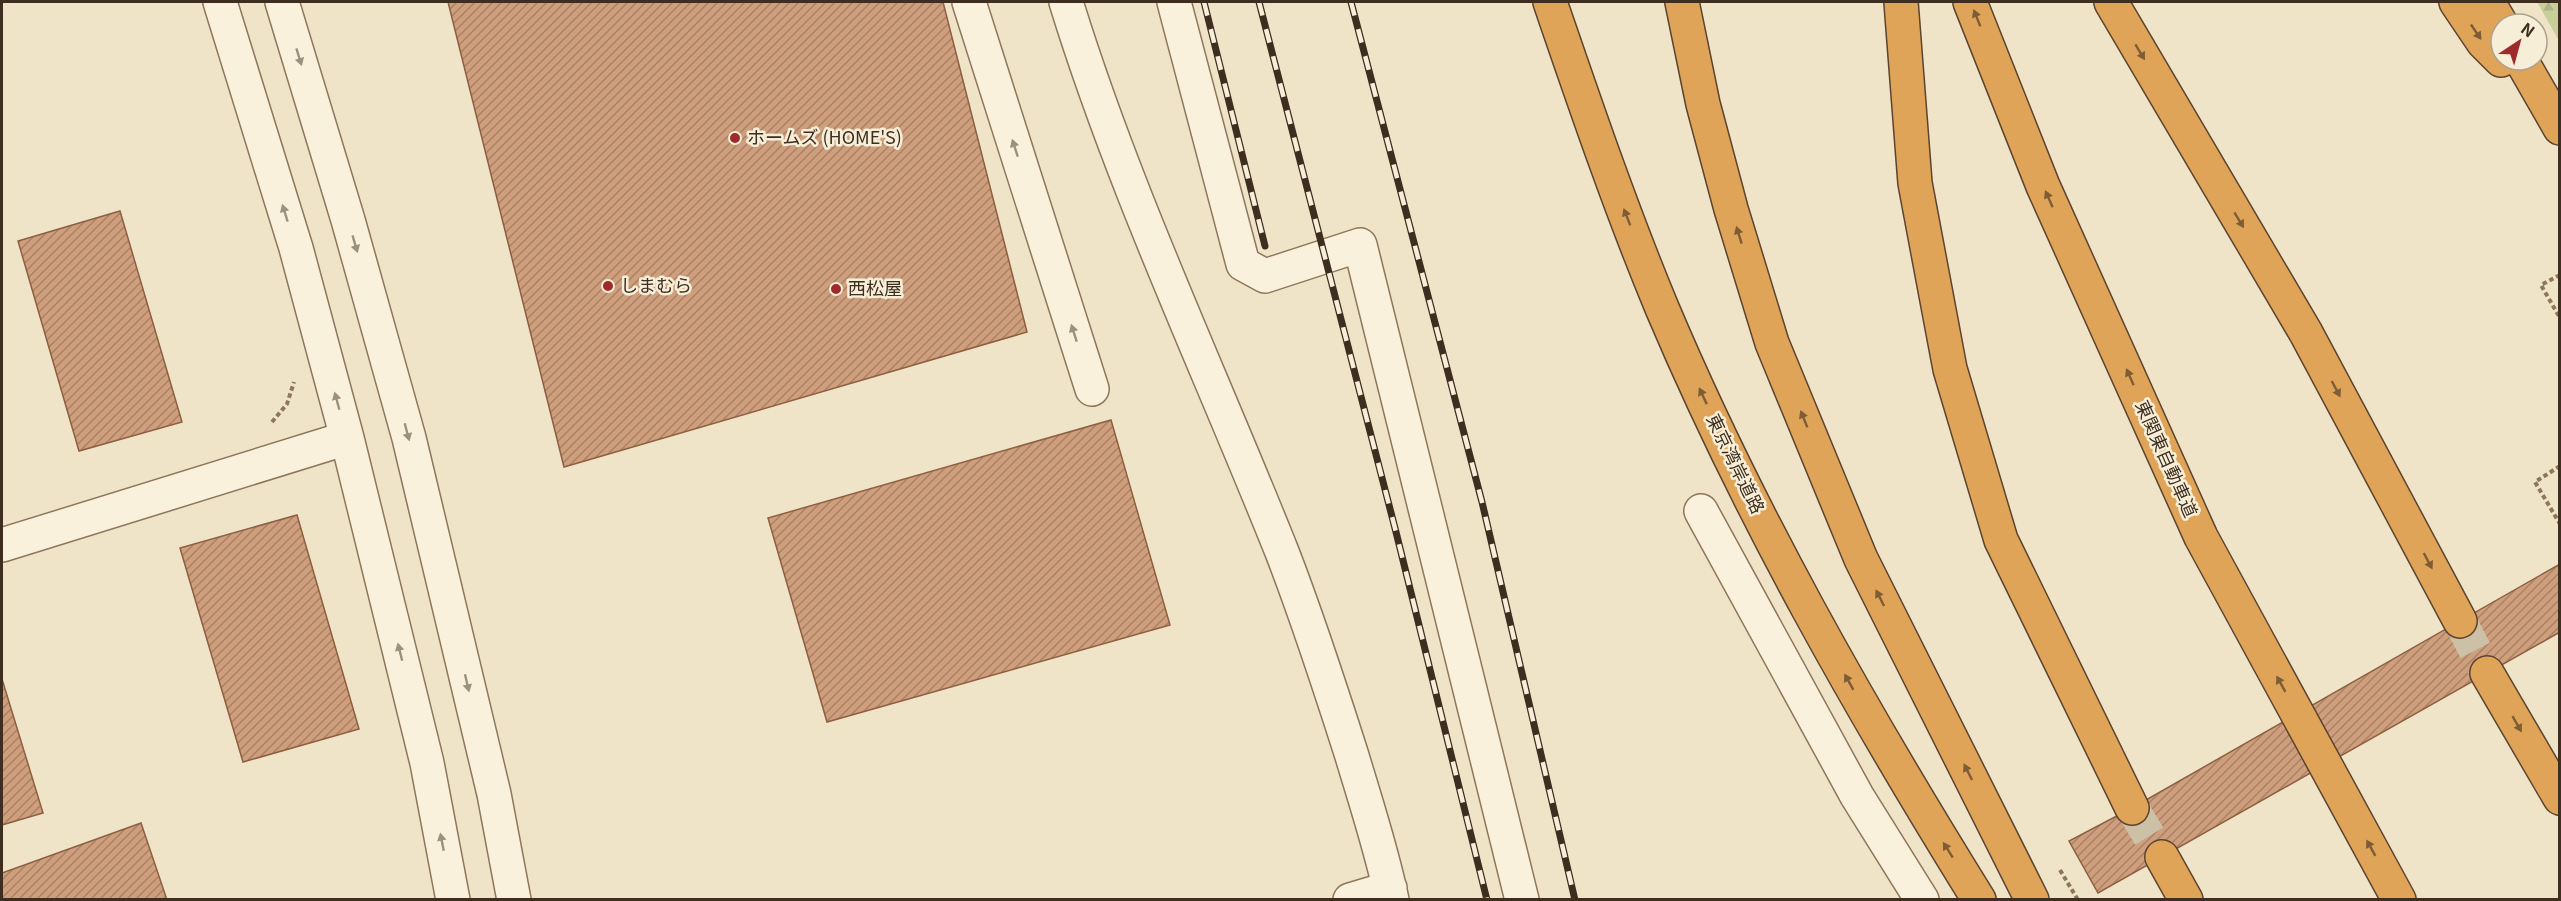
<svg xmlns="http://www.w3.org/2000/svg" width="2561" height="901" viewBox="0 0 2561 901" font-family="Georgia,'Noto Sans JP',serif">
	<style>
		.forest { fill: url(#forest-firs) }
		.building { fill: url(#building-hatch); stroke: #8d5f41; stroke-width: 1.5 }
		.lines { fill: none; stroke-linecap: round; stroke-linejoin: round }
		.highway-tunnel { stroke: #ccc0a6; stroke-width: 33; stroke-dasharray: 33 16; stroke-linecap: butt }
		.minor-casing { stroke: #8d765c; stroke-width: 36 }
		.highway-casing { stroke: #5b4430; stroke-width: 36 }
		.path { stroke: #8d765c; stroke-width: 4; stroke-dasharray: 4.5 3; stroke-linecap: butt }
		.minor { stroke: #faf1dc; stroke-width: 33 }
		.highway { stroke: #e0a458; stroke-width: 33 }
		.rail-casing { stroke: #3d2e20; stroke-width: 7 }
		.rail { stroke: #f7eed8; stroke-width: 4.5; stroke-dasharray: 14; stroke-linecap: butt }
		.oneway { fill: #7e5d36 }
		.oneway2 { fill: #9c907e }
		.poi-dot { fill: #9e2a2b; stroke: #f7eed8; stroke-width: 2 }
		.labels { text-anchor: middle; stroke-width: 5; stroke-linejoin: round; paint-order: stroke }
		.poi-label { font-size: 18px; fill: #3d2e20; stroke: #f7eed8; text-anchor: start }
		.street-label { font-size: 18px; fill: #3d2e20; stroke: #f7eed8 }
	</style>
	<defs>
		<pattern id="forest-firs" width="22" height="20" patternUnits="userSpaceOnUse" patternTransform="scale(1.5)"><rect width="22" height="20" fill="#c9cf9b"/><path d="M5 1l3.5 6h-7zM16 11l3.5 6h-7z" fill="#aeb285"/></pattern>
		<pattern id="building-hatch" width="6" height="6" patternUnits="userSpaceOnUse" patternTransform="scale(1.5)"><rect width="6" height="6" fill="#cf9f7d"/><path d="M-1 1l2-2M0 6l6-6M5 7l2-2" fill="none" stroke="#a98266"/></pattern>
	</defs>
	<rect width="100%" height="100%" fill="#f0e4c8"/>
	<path class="forest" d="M 2537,2 L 2559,2 L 2559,41 Z"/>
	<path class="building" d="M 448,2 L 943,2 L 1027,332 L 564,467 Z
		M 120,211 L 182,422 L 79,451 L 18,241 Z
		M 1111,420 L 1170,625 L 827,722 L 768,518 Z
		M 297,515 L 359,729 L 243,762 L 180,548 Z
		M 2560,564 L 2560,632 L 2098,893 L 2069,841 L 2132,808 Z
		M 2,679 L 43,813 L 2,825 Z
		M 141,823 L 167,900 L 2,900 L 2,873 Z"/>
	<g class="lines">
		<path class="highway-tunnel" d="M 2460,621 L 2487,673
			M 2132,808 L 2162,857"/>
		<g class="minor-casing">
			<path id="minor" d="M 220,2 L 296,248 L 347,438 L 427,763 L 453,900
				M 282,2 L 348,220 L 409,438 L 494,794 L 514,900
				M 969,2 L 1092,389
				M 1066,2 C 1124,190 1209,369 1282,552 C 1308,619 1330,687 1352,756 C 1366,803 1382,851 1392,900
				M 1174,2 L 1243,264 L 1265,276 L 1360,245 L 1522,900
				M 1701,511 L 1857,796 L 1922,900
				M 2,545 L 347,438
				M 1350,900 L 1390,888"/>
		</g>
		<g class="highway-casing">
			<path id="highway" d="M 1550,2 C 1585,104 1620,207 1662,308 C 1749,514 1861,710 1979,900
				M 1682,2 L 1703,104 L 1731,209 L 1772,343 L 1861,559 L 2032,900
				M 1901,2 L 1915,183 L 1950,369 L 2001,540 L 2132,808
				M 1970,2 L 2043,186 L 2201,537 L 2399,900
				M 2111,2 L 2306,333 L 2460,621
				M 2456,2 L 2483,42 L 2501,60
				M 2488,2 L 2501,24
				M 2521,60 L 2560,128
				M 2487,673 L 2560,798
				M 2162,857 L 2186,900"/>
		</g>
		<path class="path" d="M 2560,275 L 2541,285 L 2560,318
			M 272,422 L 287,404 L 294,382
			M 2560,466 L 2535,482 L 2560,524
			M 2060,870 L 2078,900"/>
		<use href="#minor" class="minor"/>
		<use href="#highway" class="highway"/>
		<g class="rail-casing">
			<path id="rail" d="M 1204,2 L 1265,246
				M 1259,2 L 1396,532 L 1487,900
				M 1351,2 L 1482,502 L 1575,900"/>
		</g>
		<use href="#rail" class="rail"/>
	</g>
	<defs><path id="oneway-solid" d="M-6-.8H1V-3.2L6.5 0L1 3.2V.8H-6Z" transform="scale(1.5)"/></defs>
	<g class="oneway">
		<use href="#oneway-solid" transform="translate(1977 18) rotate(-112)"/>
		<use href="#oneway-solid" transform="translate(2476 32) rotate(56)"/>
		<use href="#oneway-solid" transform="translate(2140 52) rotate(59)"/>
		<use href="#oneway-solid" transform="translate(2049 199) rotate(-114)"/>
		<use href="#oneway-solid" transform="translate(1627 217) rotate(-111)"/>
		<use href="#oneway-solid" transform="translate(2239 220) rotate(59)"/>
		<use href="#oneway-solid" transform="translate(1739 235) rotate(-107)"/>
		<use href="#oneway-solid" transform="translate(2130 377) rotate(-114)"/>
		<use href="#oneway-solid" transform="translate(2336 389) rotate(62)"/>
		<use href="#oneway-solid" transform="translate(1703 396) rotate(-115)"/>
		<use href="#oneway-solid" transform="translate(1804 419) rotate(-112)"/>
		<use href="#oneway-solid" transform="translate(2428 561) rotate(62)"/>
		<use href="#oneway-solid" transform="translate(1880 598) rotate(-117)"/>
		<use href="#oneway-solid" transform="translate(1849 682) rotate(-119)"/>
		<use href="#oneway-solid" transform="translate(2281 684) rotate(-119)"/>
		<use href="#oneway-solid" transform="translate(2517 724) rotate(60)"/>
		<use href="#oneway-solid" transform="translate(1968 772) rotate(-117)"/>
		<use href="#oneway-solid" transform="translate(2371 848) rotate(-119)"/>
		<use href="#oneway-solid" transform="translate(1948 850) rotate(-122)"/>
	</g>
	<g class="oneway2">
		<use href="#oneway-solid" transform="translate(299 57) rotate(73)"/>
		<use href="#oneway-solid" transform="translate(1015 148) rotate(-108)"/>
		<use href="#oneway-solid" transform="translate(285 213) rotate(-107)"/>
		<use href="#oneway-solid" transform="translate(355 244) rotate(74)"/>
		<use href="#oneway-solid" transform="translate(1074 333) rotate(-108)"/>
		<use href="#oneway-solid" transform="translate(337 401) rotate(-105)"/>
		<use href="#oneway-solid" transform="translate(407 432) rotate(75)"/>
		<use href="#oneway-solid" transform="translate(400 652) rotate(-104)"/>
		<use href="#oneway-solid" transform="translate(467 683) rotate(77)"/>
		<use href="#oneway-solid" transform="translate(442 842) rotate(-101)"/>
	</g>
	<g class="poi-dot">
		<circle cx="735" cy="138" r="6"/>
		<circle cx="608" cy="286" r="6"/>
		<circle cx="836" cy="289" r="6"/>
	</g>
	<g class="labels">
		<g class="poi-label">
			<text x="747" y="144">ホームズ (HOME'S)</text>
			<text x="620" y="292">しまむら</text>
			<text x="848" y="295">西松屋</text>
		</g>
		<g class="street-label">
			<text transform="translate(2166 459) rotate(66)" y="6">東関東自動車道</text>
			<text transform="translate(1735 464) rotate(64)" y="6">東京湾岸道路</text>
		</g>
	</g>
	<rect width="2561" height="901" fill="none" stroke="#3d2e20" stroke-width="6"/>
	<g transform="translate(2519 42) rotate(36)"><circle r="28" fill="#f7eed8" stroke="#ada18e" stroke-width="1.5"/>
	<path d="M0-4.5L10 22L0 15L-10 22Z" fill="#9e2a2b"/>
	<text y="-9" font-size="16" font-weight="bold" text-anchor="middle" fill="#3d2e20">N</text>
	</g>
</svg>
